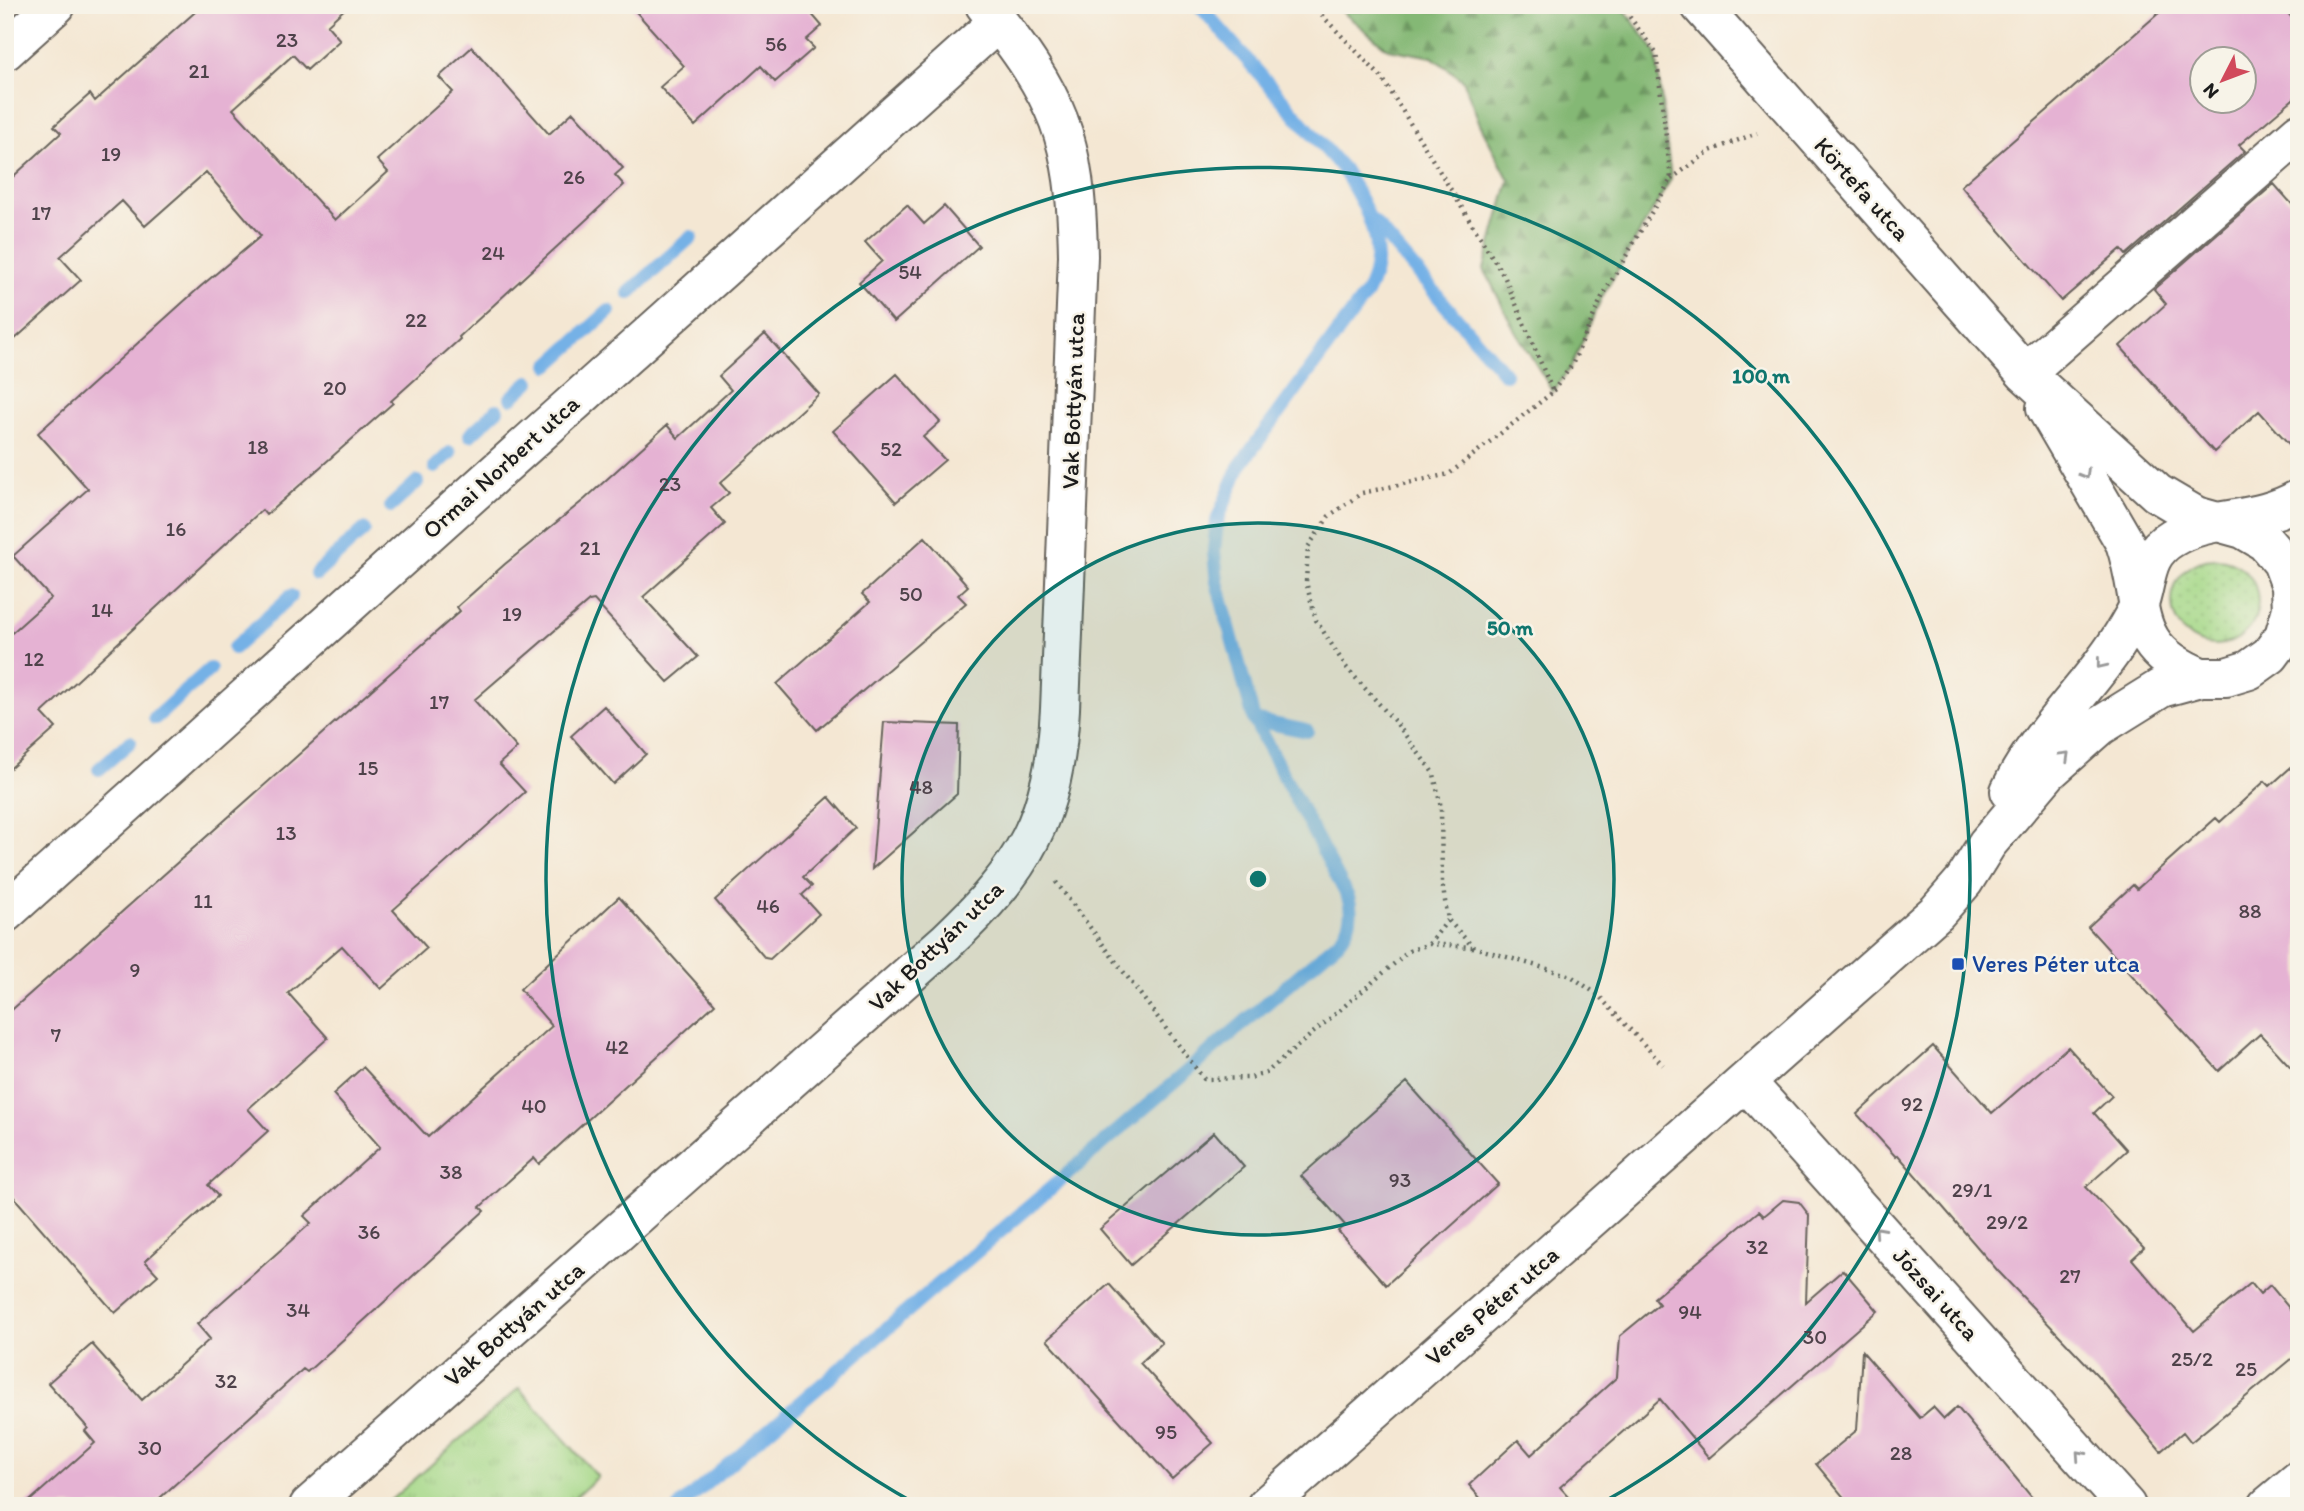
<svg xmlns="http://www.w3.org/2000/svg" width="2304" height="1511" font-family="Itim,sans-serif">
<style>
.grass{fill:url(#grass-dots);stroke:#607a52;stroke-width:2}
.forest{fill:url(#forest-firs);stroke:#506a48;stroke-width:2}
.park{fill:url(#park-tufts);stroke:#607a52;stroke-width:2}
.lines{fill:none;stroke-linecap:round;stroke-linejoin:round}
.stream{stroke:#75b1e6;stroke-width:14}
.building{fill:#e5b2d3;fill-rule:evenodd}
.minor-casing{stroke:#68635c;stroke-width:42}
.path{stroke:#68635c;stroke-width:4.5;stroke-dasharray:2 5;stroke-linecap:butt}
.minor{stroke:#fff;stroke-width:38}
.oneway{stroke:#999}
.ring{fill:none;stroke:#0f766e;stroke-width:3.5}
.transit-dot{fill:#1a4fb4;stroke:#f7f3e8;stroke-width:2.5}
.labels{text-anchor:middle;stroke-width:5;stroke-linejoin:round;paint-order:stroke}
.number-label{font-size:21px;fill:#4e424a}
.street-label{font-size:24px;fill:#1c1c1c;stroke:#f7f3e8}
.transit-label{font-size:24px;fill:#164399;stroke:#f7f3e8;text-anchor:start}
.centre{fill:#0f766e;stroke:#f7f3e8;stroke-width:3.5}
.ring-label{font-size:21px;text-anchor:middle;font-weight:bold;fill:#0f766e;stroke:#f7f3e8;stroke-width:5;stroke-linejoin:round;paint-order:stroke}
</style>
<defs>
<pattern id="grass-dots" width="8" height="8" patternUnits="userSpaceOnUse" patternTransform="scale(1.75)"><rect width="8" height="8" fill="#a5d888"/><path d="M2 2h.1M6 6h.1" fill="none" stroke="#8db975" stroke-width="1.8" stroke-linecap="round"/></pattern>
<pattern id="forest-firs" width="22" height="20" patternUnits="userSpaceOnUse" patternTransform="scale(1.75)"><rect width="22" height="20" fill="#84b874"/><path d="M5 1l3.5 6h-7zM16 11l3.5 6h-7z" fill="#6b955e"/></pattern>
<pattern id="park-tufts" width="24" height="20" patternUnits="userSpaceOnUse" patternTransform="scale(1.75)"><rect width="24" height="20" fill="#a5d888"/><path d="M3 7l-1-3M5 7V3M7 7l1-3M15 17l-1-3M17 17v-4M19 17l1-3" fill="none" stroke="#8db975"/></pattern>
</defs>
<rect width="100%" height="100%" fill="#f7f3e8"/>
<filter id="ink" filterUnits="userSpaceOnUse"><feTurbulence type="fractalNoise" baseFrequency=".0143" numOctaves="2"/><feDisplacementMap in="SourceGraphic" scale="14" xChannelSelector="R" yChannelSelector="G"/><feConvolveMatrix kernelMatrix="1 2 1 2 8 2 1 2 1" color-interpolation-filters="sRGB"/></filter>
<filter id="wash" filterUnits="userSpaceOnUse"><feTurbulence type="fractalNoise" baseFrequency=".00686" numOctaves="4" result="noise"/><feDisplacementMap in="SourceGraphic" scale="28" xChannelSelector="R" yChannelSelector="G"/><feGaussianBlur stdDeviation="1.57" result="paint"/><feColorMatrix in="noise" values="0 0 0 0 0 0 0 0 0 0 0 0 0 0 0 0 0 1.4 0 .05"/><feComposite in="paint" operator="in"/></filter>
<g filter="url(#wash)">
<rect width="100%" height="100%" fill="#f4e7d3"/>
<path class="grass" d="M2172 602a43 43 0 1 1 86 0a43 43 0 1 1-86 0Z"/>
<path class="forest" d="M1334,5H1621L1656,53L1671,179L1602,297L1572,365L1553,392L1513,327L1484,269L1509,180L1480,124L1463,80L1432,57L1388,49Z"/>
<path class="park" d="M519,1388L598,1477L565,1506H384Z"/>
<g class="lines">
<path class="stream" d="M1373,221L1505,374
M629,293L691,237
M549,365L609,311
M511,398L529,382
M470,435L497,410
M435,467L450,453
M391,506L417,482
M316,574L364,530
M234,648L291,596
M155,718L210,669
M1254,720L1307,731
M99,769L130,742
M680,1506L1338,942C1350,928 1354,914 1348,897L1254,720L1217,582L1214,551L1217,521L1239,467L1366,294C1391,249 1367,209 1343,169L1199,5"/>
</g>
<g id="blocks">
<path class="building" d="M203,5H349L327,25L340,40L307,70L293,55L233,109L335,220L388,172L377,160L453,92L439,77L472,47L549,134L573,112L623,168L615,175L624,185L459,337L460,339L391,401L393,403L266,515L262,510L42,713L56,728L5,773V639L51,598L13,556L88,489L38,433L200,287L261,236L206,172L145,226L122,201L60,257L81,280L5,348V184L61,133L54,126L90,94L95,101Z
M630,5H804L822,26L806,40L814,48L775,82L761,66L695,126L660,87L684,66Z
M2168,5H2281L2299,26V94L2239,145L2245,151L2126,255L2121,249L2061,301L1961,186ZM2202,60H2244V102H2202Z
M2274,184L2299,212V455L2259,411L2214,452L2120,346L2166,304L2154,289Z
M907,205L924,224L944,206L979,246L894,322L859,282L882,261L865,242Z
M765,334L819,394L720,483L729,493L711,508L725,524L643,597L698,657L668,682L594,600L589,601L474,700L517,748L499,764L525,792L393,910L427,948L381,989L342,946L288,993L328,1038L248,1109L268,1131L208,1185L218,1196L145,1261L158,1275L115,1313L5,1187V1016L460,611L457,607L505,564L585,499L667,425L678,438L731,390L719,376Z
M897,374L940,422L923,437L945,460L896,502L833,431Z
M925,537L968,586L958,595L966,603L817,730L777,684L870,602L862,594Z
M604,706L646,754L613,784L571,736Z
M884,722L959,725L957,794L872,869Z
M2299,760V1076L2260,1034L2219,1071L2088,927L2133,885L2137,889L2216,818L2220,822L2265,781L2270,786Z
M829,797L856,828L803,877L812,886L802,895L819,914L770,959L765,958L715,900Z
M619,897L715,1004L539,1164L534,1158L480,1207L484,1211L335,1347L307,1372L303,1369L151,1506H24L95,1443L85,1431L88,1428L48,1383L92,1344L142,1400L210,1339L197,1324L311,1223L304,1216L380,1147L333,1094L363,1067L428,1137L552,1026L520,989Z
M1933,1046L1992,1113L2068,1047L2112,1096L2094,1113L2127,1150L2086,1187L2144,1248L2132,1259L2194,1331L2251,1283L2260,1294L2270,1285L2299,1320V1353L2191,1442L2183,1432L2161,1451L2097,1375L1998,1271L1898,1155L1896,1157L1857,1114Z
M1407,1082L1498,1184L1386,1285L1338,1231L1345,1225L1301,1176Z
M1214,1132L1244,1167L1131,1265L1100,1229Z
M1783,1200L1799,1202L1809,1215L1806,1302L1843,1270L1878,1311L1709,1458L1660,1399L1560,1487L1577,1506H1487L1469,1485L1518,1440L1531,1455L1617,1377L1620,1336L1659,1304L1654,1298L1759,1211L1764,1216Z
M1109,1284L1162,1343L1140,1363L1213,1443L1172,1479L1047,1340Z
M1862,1351L1920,1418L1933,1407L1944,1419L1957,1407L2039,1506H1851L1816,1464L1857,1430Z"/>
</g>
</g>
<g filter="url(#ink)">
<use href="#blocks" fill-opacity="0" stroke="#68635c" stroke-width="2"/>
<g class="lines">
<g class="minor-casing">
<path id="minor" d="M1700,5L2025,373L2157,493L2196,516L2243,529L2265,542L2282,562L2291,586L2292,612
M5,51L56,5
M2025,373L2299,133
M2046,408L2125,543C2147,607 2125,646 2201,677
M2010,791C2040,729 2094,685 2128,626C2131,620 2136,613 2138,607C2148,581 2143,555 2172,538C2209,515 2256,524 2299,499
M5,913L998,22
M1746,1082L2126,1506
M309,1506L946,942C1025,868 1054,818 1060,709L1078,256C1076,136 1059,98 985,5
M1266,1506L1937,912L1964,881L1987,844L2048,772L2100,726L2161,688L2201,677H2226L2249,670L2270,655L2284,636L2299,585
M2268,1506L2299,1480"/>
</g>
<path class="path" d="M1312,5L1383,79L1505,278L1553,392L1449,474L1362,493L1329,516L1308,547L1306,582L1316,620L1346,667L1397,724L1434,774L1441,808L1442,882L1448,920L1473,947L1571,976L1598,995L1663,1065
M1671,179L1710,151L1757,133
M1553,391L1572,365L1602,297L1671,179L1656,53L1621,5
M1056,882L1204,1079L1250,1078L1266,1073L1409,951L1429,944L1472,947
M1429,944L1448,920"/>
<use href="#minor" class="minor"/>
</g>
<defs><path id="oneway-chevron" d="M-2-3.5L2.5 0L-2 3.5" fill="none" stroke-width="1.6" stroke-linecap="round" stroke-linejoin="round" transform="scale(1.75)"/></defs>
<g class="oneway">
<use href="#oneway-chevron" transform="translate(2085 474) rotate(59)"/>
<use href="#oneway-chevron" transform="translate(2101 664) rotate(129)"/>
<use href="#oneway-chevron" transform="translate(2065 756) rotate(-44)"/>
<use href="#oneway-chevron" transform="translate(1879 1231) rotate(-132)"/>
<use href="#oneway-chevron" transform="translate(2080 1455) rotate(-132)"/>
</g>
</g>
<circle cx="1258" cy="879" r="356" fill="#0f766e" fill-opacity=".12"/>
<g class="ring">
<circle cx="1258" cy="879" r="356"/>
<path d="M918 1505A712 712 0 1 1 1598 1505"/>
</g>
<rect class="transit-dot" x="1951" y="957" width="14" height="14" rx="3.5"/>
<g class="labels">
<g class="number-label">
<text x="287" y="47">23</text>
<text x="776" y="51">56</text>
<text x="199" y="78">21</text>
<text x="111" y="161">19</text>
<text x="574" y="184">26</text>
<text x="41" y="220">17</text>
<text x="493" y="260">24</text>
<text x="910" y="279">54</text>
<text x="416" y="327">22</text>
<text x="335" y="395">20</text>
<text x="258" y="454">18</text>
<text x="891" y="456">52</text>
<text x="670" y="491">23</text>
<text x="176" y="536">16</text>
<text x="590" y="555">21</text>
<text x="911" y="601">50</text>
<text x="102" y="617">14</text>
<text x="512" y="621">19</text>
<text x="34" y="666">12</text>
<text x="439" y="709">17</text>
<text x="368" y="775">15</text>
<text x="921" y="794">48</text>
<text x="286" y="840">13</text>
<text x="203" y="908">11</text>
<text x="768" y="913">46</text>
<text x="2250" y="918">88</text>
<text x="135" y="977">9</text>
<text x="56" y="1042">7</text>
<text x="617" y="1054">42</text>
<text x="1912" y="1111">92</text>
<text x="534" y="1113">40</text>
<text x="451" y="1179">38</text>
<text x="1400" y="1187">93</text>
<text x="1972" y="1197">29/1</text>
<text x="2007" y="1229">29/2</text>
<text x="369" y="1239">36</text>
<text x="1757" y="1254">32</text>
<text x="2070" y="1283">27</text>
<text x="298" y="1317">34</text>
<text x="1690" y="1319">94</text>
<text x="1815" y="1344">30</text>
<text x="2192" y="1366">25/2</text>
<text x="2246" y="1376">25</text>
<text x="226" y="1388">32</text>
<text x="1166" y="1439">95</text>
<text x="150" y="1455">30</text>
<text x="1901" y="1460">28</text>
</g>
<g class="street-label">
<text transform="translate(1862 189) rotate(48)" y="8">Körtefa utca</text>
<text transform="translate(1073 401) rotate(-88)" y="8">Vak Bottyán utca</text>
<text transform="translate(501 467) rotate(-42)" y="8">Ormai Norbert utca</text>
<text transform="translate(936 946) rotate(-44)" y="8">Vak Bottyán utca</text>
<text transform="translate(1936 1294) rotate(48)" y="8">Józsai utca</text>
<text transform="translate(1492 1306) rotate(-41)" y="8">Veres Péter utca</text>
<text transform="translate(514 1324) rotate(-41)" y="8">Vak Bottyán utca</text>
</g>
<g class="transit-label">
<text x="1972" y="972">Veres Péter utca</text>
</g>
</g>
<circle cx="1258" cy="879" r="10" class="centre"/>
<g class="ring-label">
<text x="1761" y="383">100 m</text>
<text x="1510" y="635">50 m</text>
</g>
<rect width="2304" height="1511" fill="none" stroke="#f7f3e8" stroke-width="28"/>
<g transform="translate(2223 80) rotate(228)"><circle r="33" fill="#f7f3e8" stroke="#9f9d96" stroke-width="2"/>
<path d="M0-5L12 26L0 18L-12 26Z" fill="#d1495b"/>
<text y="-10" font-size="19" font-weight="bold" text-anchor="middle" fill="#1c1c1c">N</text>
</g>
</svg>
